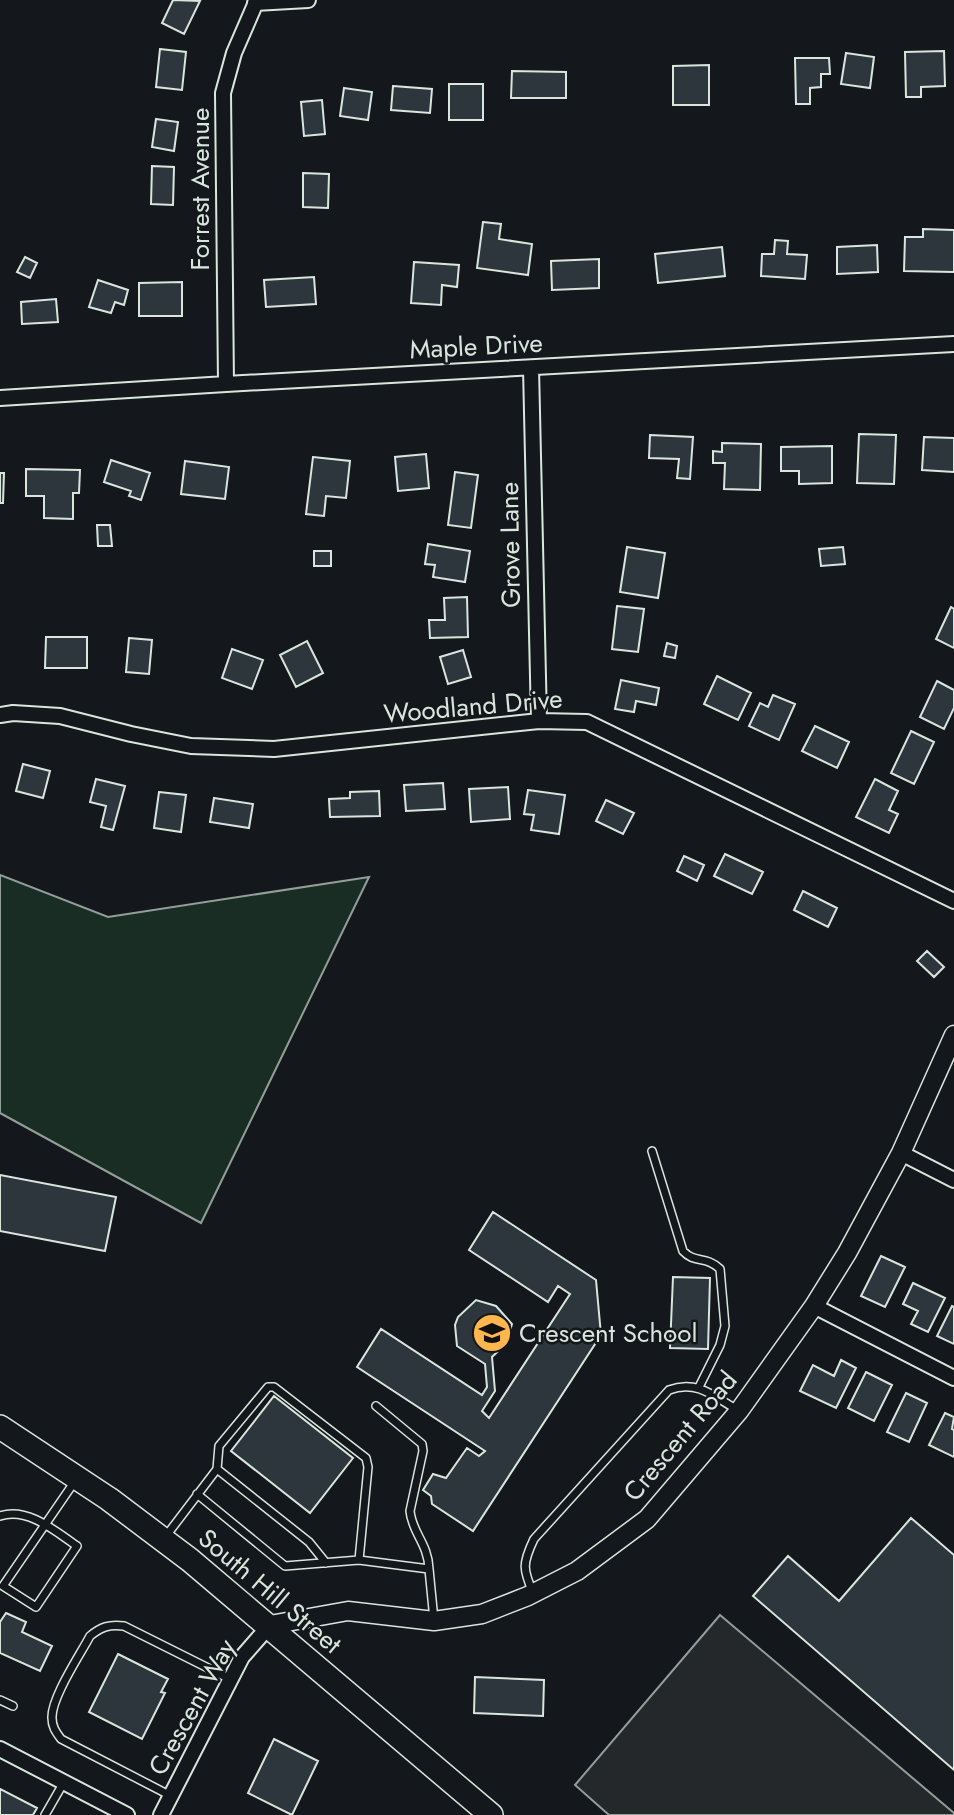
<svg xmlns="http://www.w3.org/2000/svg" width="954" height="1815" font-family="Jost,sans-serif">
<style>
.green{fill:#1a2d24;stroke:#939e99;stroke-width:2}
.parking{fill:#24282b;stroke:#939e99;stroke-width:2}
.building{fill:#2c363c;stroke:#d8e6dc;stroke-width:2}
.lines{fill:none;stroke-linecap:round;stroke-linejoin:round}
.service-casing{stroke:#d8e6dc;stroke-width:10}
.minor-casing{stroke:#d8e6dc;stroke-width:18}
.tertiary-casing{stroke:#d8e6dc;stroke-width:21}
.primary-casing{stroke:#d8e6dc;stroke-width:26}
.service{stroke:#14181c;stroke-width:7}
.minor{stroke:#14181c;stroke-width:14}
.tertiary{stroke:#14181c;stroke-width:18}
.primary{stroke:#14181c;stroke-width:23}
.labels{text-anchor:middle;stroke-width:5;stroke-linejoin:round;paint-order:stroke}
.street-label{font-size:26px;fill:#d8e6dc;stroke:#14181c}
.poi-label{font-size:26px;fill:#d8e6dc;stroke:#14181c;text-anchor:start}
</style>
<rect width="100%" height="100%" fill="#14181c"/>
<path class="green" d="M0,875L108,917L369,877L201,1223L0,1113Z"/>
<path class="parking" d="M720,1615L954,1813V1815H609L575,1785Z"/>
<path class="building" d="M173,0L200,1L184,34L162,23Z
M160,49L186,52L182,90L156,87Z
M944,51L945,86L921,87V97H906L905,52Z
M846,53L874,57L870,88L841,84Z
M795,58H829L830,74H821V87L810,88V104H796Z
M709,65V105H673V66Z
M512,71L566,72V98H511Z
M449,84H483V120H449Z
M393,86L432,89L430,113L391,110Z
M344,88L372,92L368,120L340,116Z
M322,100L325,134L304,136L301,102Z
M156,119L178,122L174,151L152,147Z
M152,166L174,167L173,205L151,204Z
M303,173L329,174L328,208L303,207Z
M483,222L501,224L499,239L532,244L528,275L477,268Z
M923,229L954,230V272L904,271L905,237H923Z
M775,240L788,241L787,254L807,255L805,279L761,276L762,254H774Z
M877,245L878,272L837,274V247Z
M722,247L725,276L658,283L655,254Z
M25,257L37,263L30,278L17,272Z
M599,259V288L552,290L551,261Z
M414,262L459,265L457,287L442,285L441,305L411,303Z
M314,277L316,304L266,307L264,280Z
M98,280L128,290L124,305L115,302L111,313L89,307Z
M182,282V316H139V283Z
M56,299L58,322L22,324L21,302Z
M859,434L896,435L894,484L857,483Z
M650,435L693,437L690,479L677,478L679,459L649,458Z
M924,437L954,438V472L922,470Z
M722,443L761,444L760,490L724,489L725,463H713V451L722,452Z
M832,446V483L799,484V471H781V447Z
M426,454L429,488L398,491L395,457Z
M313,457L350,461L346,498L326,496L324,516L306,514Z
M111,460L150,473L141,500L129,496L131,491L104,482Z
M185,461L229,467L225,499L181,494Z
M26,469L80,470L79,493H73V519L44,518V496H26Z
M455,472L478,475L471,528L448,525Z
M0,473H4L3,503H0Z
M97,525H110L112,546H98Z
M428,544L470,551L465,582L433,577L435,565L425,564Z
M627,547L665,553L658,598L620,592Z
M843,547L845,564L821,566L819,549Z
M314,551H331V566H314Z
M467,597L468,637L430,638L429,620H445L444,598Z
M617,606L644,609L638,652L612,649Z
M951,607L954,609V648L936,639Z
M46,637H87V668H45Z
M129,638L152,640L149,674L126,672Z
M307,641L323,673L296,687L280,655Z
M667,643L677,646L675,658L664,656Z
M232,649L263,660L252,689L222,678Z
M463,650L471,677L448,684L440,657Z
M717,676L751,693L738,720L704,704Z
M621,680L659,688L656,705L636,701L634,712L615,709Z
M937,681L954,690V708L944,729L920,717Z
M773,695L795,704L779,740L749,726L760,703L768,707Z
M815,726L849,742L837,768L802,751Z
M911,731L934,742L914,784L891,773Z
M23,764L50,771L43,798L16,791Z
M96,779L125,786L113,830L101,827L106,806L90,802Z
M875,779L898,791L889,810L898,814L889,833L856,817Z
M443,783L445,809L406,811L404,785Z
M508,787L510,819L471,822L469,789Z
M528,790L565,795L559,834L531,830L534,815L524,814Z
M379,791L380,816L330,817L329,799L350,798V792Z
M159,792L186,795L181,832L154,828Z
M214,798L253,804L249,828L210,822Z
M606,800L634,813L623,834L596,821Z
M725,854L763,872L752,894L714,876Z
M684,856L704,865L697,881L677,871Z
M803,891L837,908L828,927L794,910Z
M927,951L944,967L934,977L917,961Z
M0,1175L116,1197L105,1251L0,1231Z
M493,1212L596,1280L601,1335L473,1531L432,1504L431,1496L423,1490L433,1474L446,1478L467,1448L479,1456L485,1451L357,1367L381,1329L482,1395L487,1387L485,1364L457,1346L455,1325L458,1317L476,1300L496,1306L512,1324L506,1344L492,1357L495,1391L482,1411L489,1418L570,1294L558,1286L548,1302L469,1250Z
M881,1256L905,1267L885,1307L861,1296Z
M673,1277L710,1278L708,1349L670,1348Z
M913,1283L945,1298L928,1332L911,1324L918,1311L903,1304Z
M952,1306L954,1307V1344L937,1336Z
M841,1360L856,1368L836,1408L800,1391L813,1365L834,1376Z
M866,1372L892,1385L874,1421L848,1408Z
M906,1393L927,1403L909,1442L887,1432Z
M274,1396L353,1458L310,1513L231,1451Z
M945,1413L954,1417L952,1429L954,1430V1457L929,1445Z
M911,1518L954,1555V1770L753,1596L788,1556L839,1601Z
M6,1613L26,1622L22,1632L52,1646L40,1671L0,1653V1622Z
M118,1654L168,1679L161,1692L165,1693L142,1739L89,1712Z
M475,1677L544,1680L543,1716L474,1713Z
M274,1739L318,1761L292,1815L248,1793Z
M0,1789L37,1808L33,1815H0Z"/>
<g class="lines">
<g class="service-casing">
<path id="service" d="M652,1151L683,1251C695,1264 705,1255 720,1269L725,1326L720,1345L699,1387
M376,1406L422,1444L423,1451L410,1511C412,1533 428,1543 429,1569
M217,1469L309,1542L326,1563
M0,1516C28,1507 55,1531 77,1546L36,1607L3,1586L75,1481
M166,1536L217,1469L219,1446L268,1387H274L366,1458L368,1467L359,1560L285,1566L197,1494
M359,1560L429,1569L434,1620
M533,1593C523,1569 522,1564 534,1539L669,1390C697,1379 715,1397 739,1411
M0,1700L13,1706
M171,1796L61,1739C56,1732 52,1727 52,1718C51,1698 80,1655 90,1636C101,1627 109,1624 124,1626L230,1679
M45,1815L64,1782"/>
</g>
<g class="minor-casing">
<path id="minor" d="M255,3L308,0
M531,368L539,721
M226,384L223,93L234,53L257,0
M0,398L226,384L954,344
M0,715L13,713L60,716L131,734L191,746L274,749L539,721L587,722L954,901
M901,1153L954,1180
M814,1306L954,1378
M0,1749L127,1815
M161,1815L242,1657L270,1625"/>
</g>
<g class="tertiary-casing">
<path id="tertiary" d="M270,1625L348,1611L434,1621L482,1614L528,1596L577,1571L647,1519L739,1411L814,1306L847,1253L901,1153L954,1035"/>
</g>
<g class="primary-casing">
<path id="primary" d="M0,1427L109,1499L190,1560L491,1815"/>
</g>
<use href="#service" class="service"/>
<use href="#minor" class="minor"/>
<use href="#tertiary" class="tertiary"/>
<use href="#primary" class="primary"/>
</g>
<defs>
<g id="school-disc" transform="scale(2.0125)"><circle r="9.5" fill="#ffb74d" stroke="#14181c"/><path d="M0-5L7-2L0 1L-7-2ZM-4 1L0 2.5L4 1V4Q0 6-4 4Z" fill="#111"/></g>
</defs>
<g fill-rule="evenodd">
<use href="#school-disc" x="492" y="1333"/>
</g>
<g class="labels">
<g class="street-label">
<text transform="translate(200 189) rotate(-90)" y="9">Forrest Avenue</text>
<text transform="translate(476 346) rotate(-3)" y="9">Maple Drive</text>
<text transform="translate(510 545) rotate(-91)" y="9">Grove Lane</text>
<text transform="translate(473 706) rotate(-5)" y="9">Woodland Drive</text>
<text transform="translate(680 1436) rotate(-50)" y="9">Crescent Road</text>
<text transform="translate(270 1591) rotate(40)" y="9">South Hill Street</text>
<text transform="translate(192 1707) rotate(-61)" y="9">Crescent Way</text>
</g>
<g class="poi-label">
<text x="519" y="1342">Crescent School</text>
</g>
</g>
</svg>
